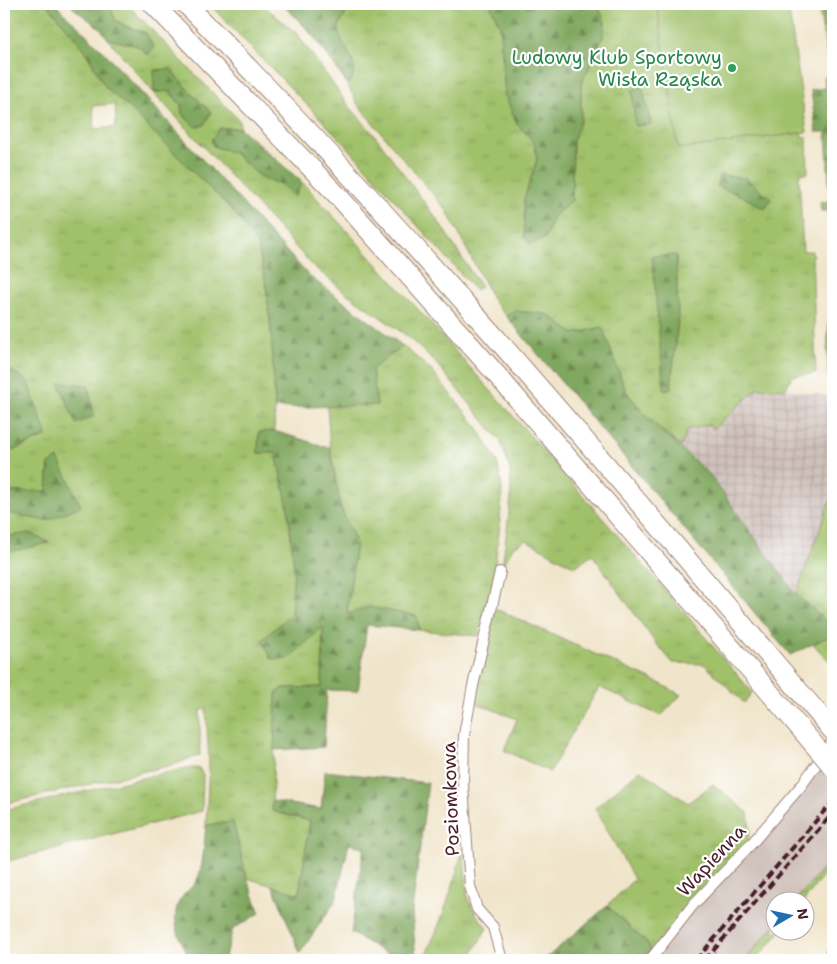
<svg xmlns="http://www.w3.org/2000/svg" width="837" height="964" font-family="'Shantell Sans',sans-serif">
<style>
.industrial{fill:url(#industrial-grid)}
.railway{fill:#cfc1ba}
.grass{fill:url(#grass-tufts);stroke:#75704a;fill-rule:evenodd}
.forest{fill:url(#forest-firs);stroke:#656344}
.pitch{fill:#a0c16a;stroke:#75704a}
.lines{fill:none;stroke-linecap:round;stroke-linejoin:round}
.minor-casing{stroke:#9d827a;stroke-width:12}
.motorway-casing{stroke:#9d827a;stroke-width:21}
.minor{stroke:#fff;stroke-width:10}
.motorway{stroke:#fff;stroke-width:19}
.rail{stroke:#4a1f2b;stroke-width:4;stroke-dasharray:8 4;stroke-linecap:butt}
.motorway-bridge-casing{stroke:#9d827a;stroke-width:21;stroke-linecap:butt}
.motorway-bridge{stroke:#fff;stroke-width:19}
.leisure-dot{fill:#2e9e5b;stroke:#fff;stroke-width:2}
.labels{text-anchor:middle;stroke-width:4.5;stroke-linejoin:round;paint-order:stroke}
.leisure-label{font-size:19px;fill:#27864d;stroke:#fff;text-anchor:end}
.street-label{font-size:19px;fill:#4a1f2b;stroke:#fff}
</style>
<defs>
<pattern id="industrial-grid" width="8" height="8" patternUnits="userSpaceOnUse" patternTransform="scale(1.25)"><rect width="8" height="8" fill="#cfc1ba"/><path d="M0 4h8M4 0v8" fill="none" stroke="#b3a5a0"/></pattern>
<pattern id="grass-tufts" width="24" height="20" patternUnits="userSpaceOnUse" patternTransform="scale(1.25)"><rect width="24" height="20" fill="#a0c16a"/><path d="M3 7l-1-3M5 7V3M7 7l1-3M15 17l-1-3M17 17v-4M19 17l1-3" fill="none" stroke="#8ba55c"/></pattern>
<pattern id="forest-firs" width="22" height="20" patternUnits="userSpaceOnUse" patternTransform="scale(1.25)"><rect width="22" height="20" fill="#80a75e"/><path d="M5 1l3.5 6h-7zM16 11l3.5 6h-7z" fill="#6b874e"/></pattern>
</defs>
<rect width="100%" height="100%" fill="#fff"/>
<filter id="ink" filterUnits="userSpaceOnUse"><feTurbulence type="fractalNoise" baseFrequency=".02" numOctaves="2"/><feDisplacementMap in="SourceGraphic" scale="10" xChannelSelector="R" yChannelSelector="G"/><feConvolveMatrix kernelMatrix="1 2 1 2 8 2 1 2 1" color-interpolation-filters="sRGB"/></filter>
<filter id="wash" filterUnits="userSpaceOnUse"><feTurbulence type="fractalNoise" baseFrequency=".0096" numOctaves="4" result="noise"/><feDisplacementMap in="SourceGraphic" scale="20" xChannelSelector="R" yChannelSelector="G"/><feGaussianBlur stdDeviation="1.12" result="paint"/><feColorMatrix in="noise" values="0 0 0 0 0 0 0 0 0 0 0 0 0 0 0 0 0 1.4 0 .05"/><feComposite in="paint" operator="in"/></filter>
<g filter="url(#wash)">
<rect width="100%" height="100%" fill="#f0e5ca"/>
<path class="industrial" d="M758,387L786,389L833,397V480L830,501L796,595L710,475L681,447L687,430L709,424L713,429Z"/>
<path class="railway" d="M833,756V862L804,901L774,902V932H780L756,960H655L696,907L763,836L822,766Z"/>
<path class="grass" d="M4,4H47L83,47L106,88L126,105L232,210L258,244L266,284L271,330L275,408L274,431L259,432L258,453H276L288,508L294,569L291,614L323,626L322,687L283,688L276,694L272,811L310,821L299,894L247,878L233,822L206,825L209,763L206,708L200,711V755L176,764L4,804V553L49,542L29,533L4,537V512L45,521L49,464L47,491L4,492V454L47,436L27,380L4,367ZM115,104L116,127L94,129L93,106Z
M109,4H127L239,120L240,128H220L213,145L234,153L263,179L279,183L295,196L302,182C456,349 605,519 752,692L744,703L704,664L673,663L654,641L592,554L575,567L526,540L513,547L502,568L511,498L510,469L500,440L434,361L407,336L346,293L313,266L154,93L108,39L138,46L148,55L146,33L128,27L115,20ZM171,69C182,85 197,98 210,112L204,125L195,127L182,114L181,105L169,91Z
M209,4H262L298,35L348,105L377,138L438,221L481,287L475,290L344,143Z
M344,4H490L500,26L505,95L517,124L534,142L537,159L523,204L545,238L555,215L572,200L573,141L581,119V84L603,37L605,22L597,4H657L678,149L801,133L802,137L807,136L808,173L799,174L803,251H812L816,373L792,376L786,389L758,388L713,429L709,424L687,430L681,447L646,416L626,391L602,327L574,334L547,314L516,311L506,316L494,302L447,211L358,105L347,84L353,79C349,67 338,38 339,28C340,18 346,18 346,6ZM641,86L651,124L635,126ZM742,196L770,199L765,209ZM676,256L678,320L671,388L664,390Z
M818,4H823V28L832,30L831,4H833V74L830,76Z
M403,346L429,368L476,425L497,461L502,487L500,524L493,581L478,636L419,630L416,616L347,614L356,542L341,509L330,448L327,405H377L372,368Z
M827,350L833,351V380L828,377Z
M830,501L833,502V693L830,662L813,644L830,636L796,595Z
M496,609L661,684L681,695L661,716L599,687L550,772L504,750L517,719L473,702Z
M186,768H199L203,775L202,811L4,862V810Z
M640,770L688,803L713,784L748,813L750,830L748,842L651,952L649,945L607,906L634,879L595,808Z
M463,849L468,899L476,914L487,928L469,960H423C441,925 453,887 463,849Z
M833,857V862L804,901H795Z
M774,926V932H780L756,960H745Z"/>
<path class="forest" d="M47,4H55L107,55L309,276L403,346L372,369L377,405L275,408L271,330L266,284L257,244L232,210L126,105L106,88L83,47Z
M72,4H109L115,20L128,27L146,33L154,48L148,55L138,46L108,39L101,29L72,7Z
M281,4H344L346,5C346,8 347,11 346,13C344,20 337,23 339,31C342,49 366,67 347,84C327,55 309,26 281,4Z
M490,4H597L605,22L603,37L581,84V119L573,141L572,201L555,215L545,238L531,244L524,238V199L537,159L534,142L517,124L505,95L500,26Z
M823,4H831L832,30L823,28Z
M171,69C182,85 197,98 211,112L204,125L195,127L182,114L181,105L170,91L154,93V70Z
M833,74V351L827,350L833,249L831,211H821L820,202L830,201L826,132H816L811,90L825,88L824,77Z
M642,86L651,124L635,126L632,90Z
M220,128H240L302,182L295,197L279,183L263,179L234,153L213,146L211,140Z
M719,175L746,178L771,199L765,209L742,196L717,186Z
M676,255L678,320L671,388L664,390L652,256Z
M516,311L547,314L574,334L602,327L626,391L646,416L710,475L796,595L827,621L830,636L790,655L506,316Z
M4,367L27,380L47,436L4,454Z
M59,383L88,385L94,416L76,424Z
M274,431L330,448L341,509L356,542L347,614L370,607L417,616L419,630L367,625L358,691L327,690L324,747L274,750L276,694L283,688L322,687L323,627L288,659H272L262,640L291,614L294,569L288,508L276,453H258L259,432Z
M58,458L81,506L45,521L4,512V492L47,491L49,464Z
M29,533L49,543L4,553V537Z
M325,771L428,783L412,911L416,960H398L351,933L364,847L349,844L336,900L300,953L273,886L299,894L310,821L272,811V801L321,809Z
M233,822L247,878L260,913L233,929L224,960H191C180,941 167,915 183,896C186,891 193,887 196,882C204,869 204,840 206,825Z
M607,906L649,945L651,952L642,960H544Z"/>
<path class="pitch" d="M657,4H788L807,132L678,149Z"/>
</g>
<g filter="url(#ink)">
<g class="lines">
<g class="minor-casing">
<path id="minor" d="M500,572L473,686L464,735L463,785L470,886L477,909L493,927L502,960
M650,960L693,905L753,842L801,786L833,741
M829,960L833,942"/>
</g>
<g class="motorway-casing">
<path id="motorway" d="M153,4L340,198L496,374L771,694
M186,4C415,235 623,484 833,731"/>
</g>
<use href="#minor" class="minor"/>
<use href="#motorway" class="motorway"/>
<path class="rail" d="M696,960L833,801
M705,960L833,813"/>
<g class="motorway-bridge-casing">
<path id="motorway-bridge" d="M771,694L833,767"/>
</g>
<use href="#motorway-bridge" class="motorway-bridge"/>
</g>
</g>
<circle class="leisure-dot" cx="732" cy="68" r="5"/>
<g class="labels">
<g class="leisure-label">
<text x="722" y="64">Ludowy Klub Sportowy<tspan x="722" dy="22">Wisła Rząska</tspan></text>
</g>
<g class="street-label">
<text transform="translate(450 799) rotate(-92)" y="7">Poziomkowa</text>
<text transform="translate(711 860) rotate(-47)" y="7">Wapienna</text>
</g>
</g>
<rect width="837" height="964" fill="none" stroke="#fff" stroke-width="20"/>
<g transform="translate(790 916) rotate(81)"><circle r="24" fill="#ffffff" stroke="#b7a5aa"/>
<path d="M0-4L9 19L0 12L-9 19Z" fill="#1f6fb2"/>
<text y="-8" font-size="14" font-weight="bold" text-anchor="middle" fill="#4a1f2b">N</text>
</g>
</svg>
